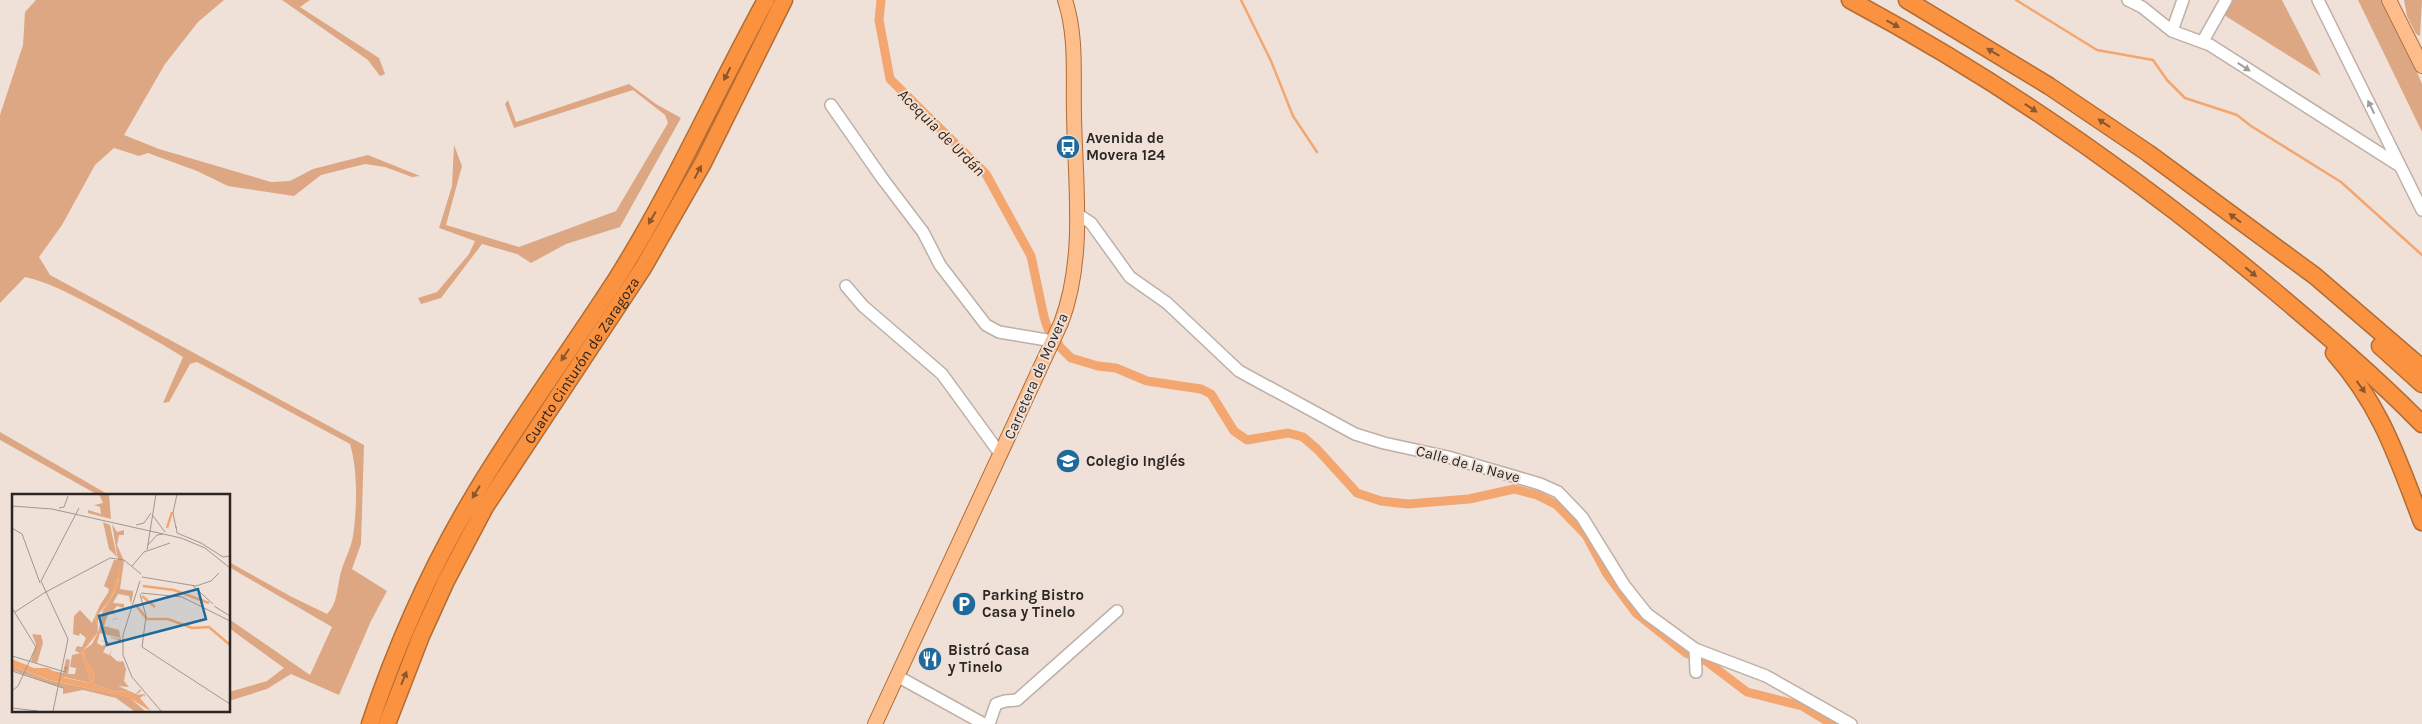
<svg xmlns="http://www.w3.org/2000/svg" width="2422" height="724" font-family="Karla,sans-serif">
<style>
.green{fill:#dda783}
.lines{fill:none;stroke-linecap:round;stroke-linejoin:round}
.stream{stroke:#f3a670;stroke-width:2.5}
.canal{stroke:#f3a670;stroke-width:9}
.minor-casing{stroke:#bdb0a7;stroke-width:14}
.major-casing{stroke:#b26c35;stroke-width:16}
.highway-casing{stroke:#b26c35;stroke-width:19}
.minor{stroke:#fff;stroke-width:11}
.major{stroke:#fdbe8c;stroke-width:14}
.highway{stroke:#fb923f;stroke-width:16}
.oneway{fill:#895730}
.oneway2{fill:#a09d9c}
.labels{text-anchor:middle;stroke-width:4;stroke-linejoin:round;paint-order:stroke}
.poi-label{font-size:15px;font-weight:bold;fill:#2b2623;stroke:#efe1d8;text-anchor:start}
.street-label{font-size:15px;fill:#2b2623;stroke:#efe1d8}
.water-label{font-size:16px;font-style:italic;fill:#42230c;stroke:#efe1d8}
.inset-river{fill:none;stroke:#f3a670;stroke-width:2.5}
.inset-road{fill:none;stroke:#a19690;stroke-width:1}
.view{fill:#1f6a9d;fill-opacity:0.15;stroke:#1f6a9d;stroke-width:2.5}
.inset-edge{fill:none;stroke:#2b2623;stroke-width:2.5}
</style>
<rect width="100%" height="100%" fill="#efe1d8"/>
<path class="green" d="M36,0H224L198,22L165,64L124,135L159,149L271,182L290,181L313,169L368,155L420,176L412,177L385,167L365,164L321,175L294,196L228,186L197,171L148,153L139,156L114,148L95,165L62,225L39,257L50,275L364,445L361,544L352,569L387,591L371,621L339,695L291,674L267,689L229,701V692L267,681L284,668L229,628V619L310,675L332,627L229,567V562L292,597L327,614C337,605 337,589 340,576C343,562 351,549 353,536C357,508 358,471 350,444L197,362L190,364L169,402L163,403L183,357C156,340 128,325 99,309C76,297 51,283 25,277L0,303V115L23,45L25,12Z
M282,0H310L300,7L379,58L385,74L380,76L368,60Z
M2233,0H2282L2321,76L2224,15Z
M2358,0H2387L2422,84V132Z
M2404,0H2422L2420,36L2416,34L2407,16Z
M629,84L656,104L681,118L620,227L566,244L531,263L517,254L482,244L441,298L421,304L418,298L437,292L469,254L475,241L439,228L452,186L454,145L462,166L446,225L519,247L616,211L668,123L665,115L633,90L514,128L505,104L508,100L516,122Z
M0,432L109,495H98L0,440Z"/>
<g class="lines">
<path class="stream" d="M1241,0L1271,61L1293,116L1317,152
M2016,0L2097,50L2153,60L2167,80L2185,98L2237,115L2251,126L2341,182L2422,255"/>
<path class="canal" d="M881,0L879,20L890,79L986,174L1031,256L1044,317L1048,329L1061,348L1071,358L1098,366L1116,368L1147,381L1201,389L1211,394L1234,431L1247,440L1288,433L1303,437L1317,449L1357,493L1381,501L1408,504L1469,499L1514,489L1537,495L1557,505L1586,535L1607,574L1636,613L1686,653L1706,661L1747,692L1802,706L1832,724"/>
<g class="minor-casing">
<path id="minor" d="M2128,0L2142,7L2172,31L2210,45L2400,166
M2318,0L2422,210
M2172,31L2183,0
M2203,41L2226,0
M831,105L882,178L923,232L940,265L986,325L999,332L1053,341
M1076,213L1091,223L1130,277L1167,303L1239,371L1355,434L1384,443L1448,457L1540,484L1558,492L1582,517L1624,585L1647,614L1695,649L1766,676L1851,724
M846,286L863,306L942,374L1001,455
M1695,649L1696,672
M897,676L984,724
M989,724L996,704L1005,701L1017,700L1117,611"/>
</g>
<g class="major-casing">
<path id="major" d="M2389,0L2422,66
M875,724L1061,323C1086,258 1075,183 1074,114C1073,77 1077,36 1065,0"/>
</g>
<g class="highway-casing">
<g id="highway">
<path d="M1850,0C2002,81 2142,180 2273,290C2324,333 2375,376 2422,424"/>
<path d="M1907,0L2049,86L2148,153L2315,276L2422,368"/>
<path d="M2380,346L2422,384"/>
<path d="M2334,353C2381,406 2397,457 2422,522"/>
<path d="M370,724C396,646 430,569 473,497C518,421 571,350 619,275C674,187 716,91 766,0"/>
<path id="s1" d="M387,724L421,636L446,581L485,507L643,268L703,163L784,0"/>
</g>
</g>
<use href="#minor" class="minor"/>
<use href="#major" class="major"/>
<use href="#highway" class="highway"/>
</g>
<defs><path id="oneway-solid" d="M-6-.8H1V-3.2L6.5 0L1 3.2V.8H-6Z" transform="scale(1.25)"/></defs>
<g class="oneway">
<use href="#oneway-solid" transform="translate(1893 24) rotate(29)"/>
<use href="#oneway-solid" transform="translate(1993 52) rotate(-149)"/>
<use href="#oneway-solid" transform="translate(727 74) rotate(117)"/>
<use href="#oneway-solid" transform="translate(2031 108) rotate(33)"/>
<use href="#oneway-solid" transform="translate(2104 123) rotate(-146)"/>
<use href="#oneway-solid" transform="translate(698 172) rotate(-62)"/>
<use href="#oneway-solid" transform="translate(652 218) rotate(120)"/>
<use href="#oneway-solid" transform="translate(2235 218) rotate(-143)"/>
<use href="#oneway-solid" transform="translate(2251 272) rotate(40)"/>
<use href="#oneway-solid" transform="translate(565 355) rotate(124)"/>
<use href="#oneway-solid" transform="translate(2361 387) rotate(54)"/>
<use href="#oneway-solid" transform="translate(476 492) rotate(122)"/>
<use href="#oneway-solid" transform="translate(404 678) rotate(-68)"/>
</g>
<g class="oneway2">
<use href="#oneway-solid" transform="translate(2244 67) rotate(33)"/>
<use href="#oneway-solid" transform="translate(2371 107) rotate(-116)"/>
</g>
<defs>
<g id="bus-disc" transform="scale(1.25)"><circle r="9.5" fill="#1f6a9d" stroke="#efe1d8"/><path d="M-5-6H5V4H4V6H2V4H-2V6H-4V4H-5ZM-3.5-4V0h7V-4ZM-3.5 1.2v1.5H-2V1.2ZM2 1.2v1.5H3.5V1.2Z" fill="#fff"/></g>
<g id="school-disc" transform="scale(1.25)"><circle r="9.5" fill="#1f6a9d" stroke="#efe1d8"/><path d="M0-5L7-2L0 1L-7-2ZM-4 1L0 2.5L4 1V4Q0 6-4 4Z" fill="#fff"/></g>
<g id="parking-disc" transform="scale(1.25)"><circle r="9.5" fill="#1f6a9d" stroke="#efe1d8"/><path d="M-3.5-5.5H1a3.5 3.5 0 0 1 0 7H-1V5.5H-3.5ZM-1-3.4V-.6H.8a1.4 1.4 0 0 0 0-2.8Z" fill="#fff"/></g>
<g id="restaurant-disc" transform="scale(1.25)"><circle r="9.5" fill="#1f6a9d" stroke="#efe1d8"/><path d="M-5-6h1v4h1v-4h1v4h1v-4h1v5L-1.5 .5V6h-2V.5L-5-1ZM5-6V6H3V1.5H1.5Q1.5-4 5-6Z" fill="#fff"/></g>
</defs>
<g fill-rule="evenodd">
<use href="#bus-disc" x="1068" y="147"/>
<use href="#school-disc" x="1068" y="461"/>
<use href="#parking-disc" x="964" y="604"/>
<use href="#restaurant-disc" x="930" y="659"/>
</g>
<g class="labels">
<g class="poi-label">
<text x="1086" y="143">Avenida de<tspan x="1086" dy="17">Movera 124</tspan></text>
<text x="1086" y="466">Colegio Inglés</text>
<text x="982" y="600">Parking Bistro<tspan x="982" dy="17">Casa y Tinelo</tspan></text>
<text x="948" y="655">Bistró Casa<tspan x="948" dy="17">y Tinelo</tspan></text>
</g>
<g class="street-label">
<text dy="5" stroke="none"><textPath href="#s1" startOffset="414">Cuarto Cinturón de Zaragoza</textPath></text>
<text transform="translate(1036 376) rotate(-66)" y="5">Carretera de Movera</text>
<text transform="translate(1468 464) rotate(15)" y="5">Calle de la Nave</text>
</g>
<g class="water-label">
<text transform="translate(942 132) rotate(45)" y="6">Acequia de Urdán</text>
</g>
</g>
<g transform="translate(12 494)">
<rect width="218" height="218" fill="#efe1d8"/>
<path d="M87,0H97L99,25L76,19V16L89,20L88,13L82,11L91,9ZM91,28L98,31L105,63L97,55ZM100,30L105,38L112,36V41H107L105,51L112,67L108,95L121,97V100L119,110L117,102L106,100L101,109L112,110V114L105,112L100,118L103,120L104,121L97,118L94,126H100L104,124H106L101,126H94L92,132L107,136L109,146L103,150L106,146L99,144L91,158L97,161L100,155L98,161L106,168L107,165V168L111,167L114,175L112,187L117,193L128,194L106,192L124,200L127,196H130L124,201L133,200L132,204V201L128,204L139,217L115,197L103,198L82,190L81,177L73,164L72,156L80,150L86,139L91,116L97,108L102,99L107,85V79L97,107L83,122L86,137L69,158L79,189L47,182L41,177L51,179L54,165L58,166L56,180H63L64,174L58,173L60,161L68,159L63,157L65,152L70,153L74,144L68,139L67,142L61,140L62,122L68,116L80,129L88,111L96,99L97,95L92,92L102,66H106L108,78ZM88,139L108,144L107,145L99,143L97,148L87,146L96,149L90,152L85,149ZM20,140L29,141L31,149L25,169L19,167L24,150ZM0,172L36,186L117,203L133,217H122L104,204L71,196L51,200V194L0,176Z" fill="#dda783" fill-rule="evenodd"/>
<path d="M107,74H108V80L104,94L97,108L86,121V139L72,156L73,164L81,177L82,190L103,198L115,197L128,205L138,217L116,203L37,186L0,172V165L22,174H36L53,184L79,189L69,158L86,137L83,122L97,107Z" fill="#f3a670"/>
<path class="inset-river" d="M155,34L160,18M131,92L162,96L197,109M130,102L143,113M123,110L135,125H156L180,134L197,133L218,151"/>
<path class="inset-road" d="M0,12L40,15L169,44L193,54L218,74M47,14L52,13L56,2M141,22L153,38M124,31L132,29L139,19M164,32L165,39L189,49L211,63L218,62M0,34L10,40L28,89M164,34L161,19L165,0M136,51L145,41L151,40M135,56L144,0M132,58L158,49M120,72L132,58M130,83L184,92L199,87L207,79M128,87L111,141V161L120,183L149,217M180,91L201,110M129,99L170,103L218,127M128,100L134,122L130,153L218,210M202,112L218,122M0,114L24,153L6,192L0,197M3,118L32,99L98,64L112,66L129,80M0,162L53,178L55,173L52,174M0,177L51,194M0,214L26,217M41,217L56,145L29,87L67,14"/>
<path class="view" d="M186,95L194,125L95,151L87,122Z"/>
<rect width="218" height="218" class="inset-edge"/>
</g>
</svg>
